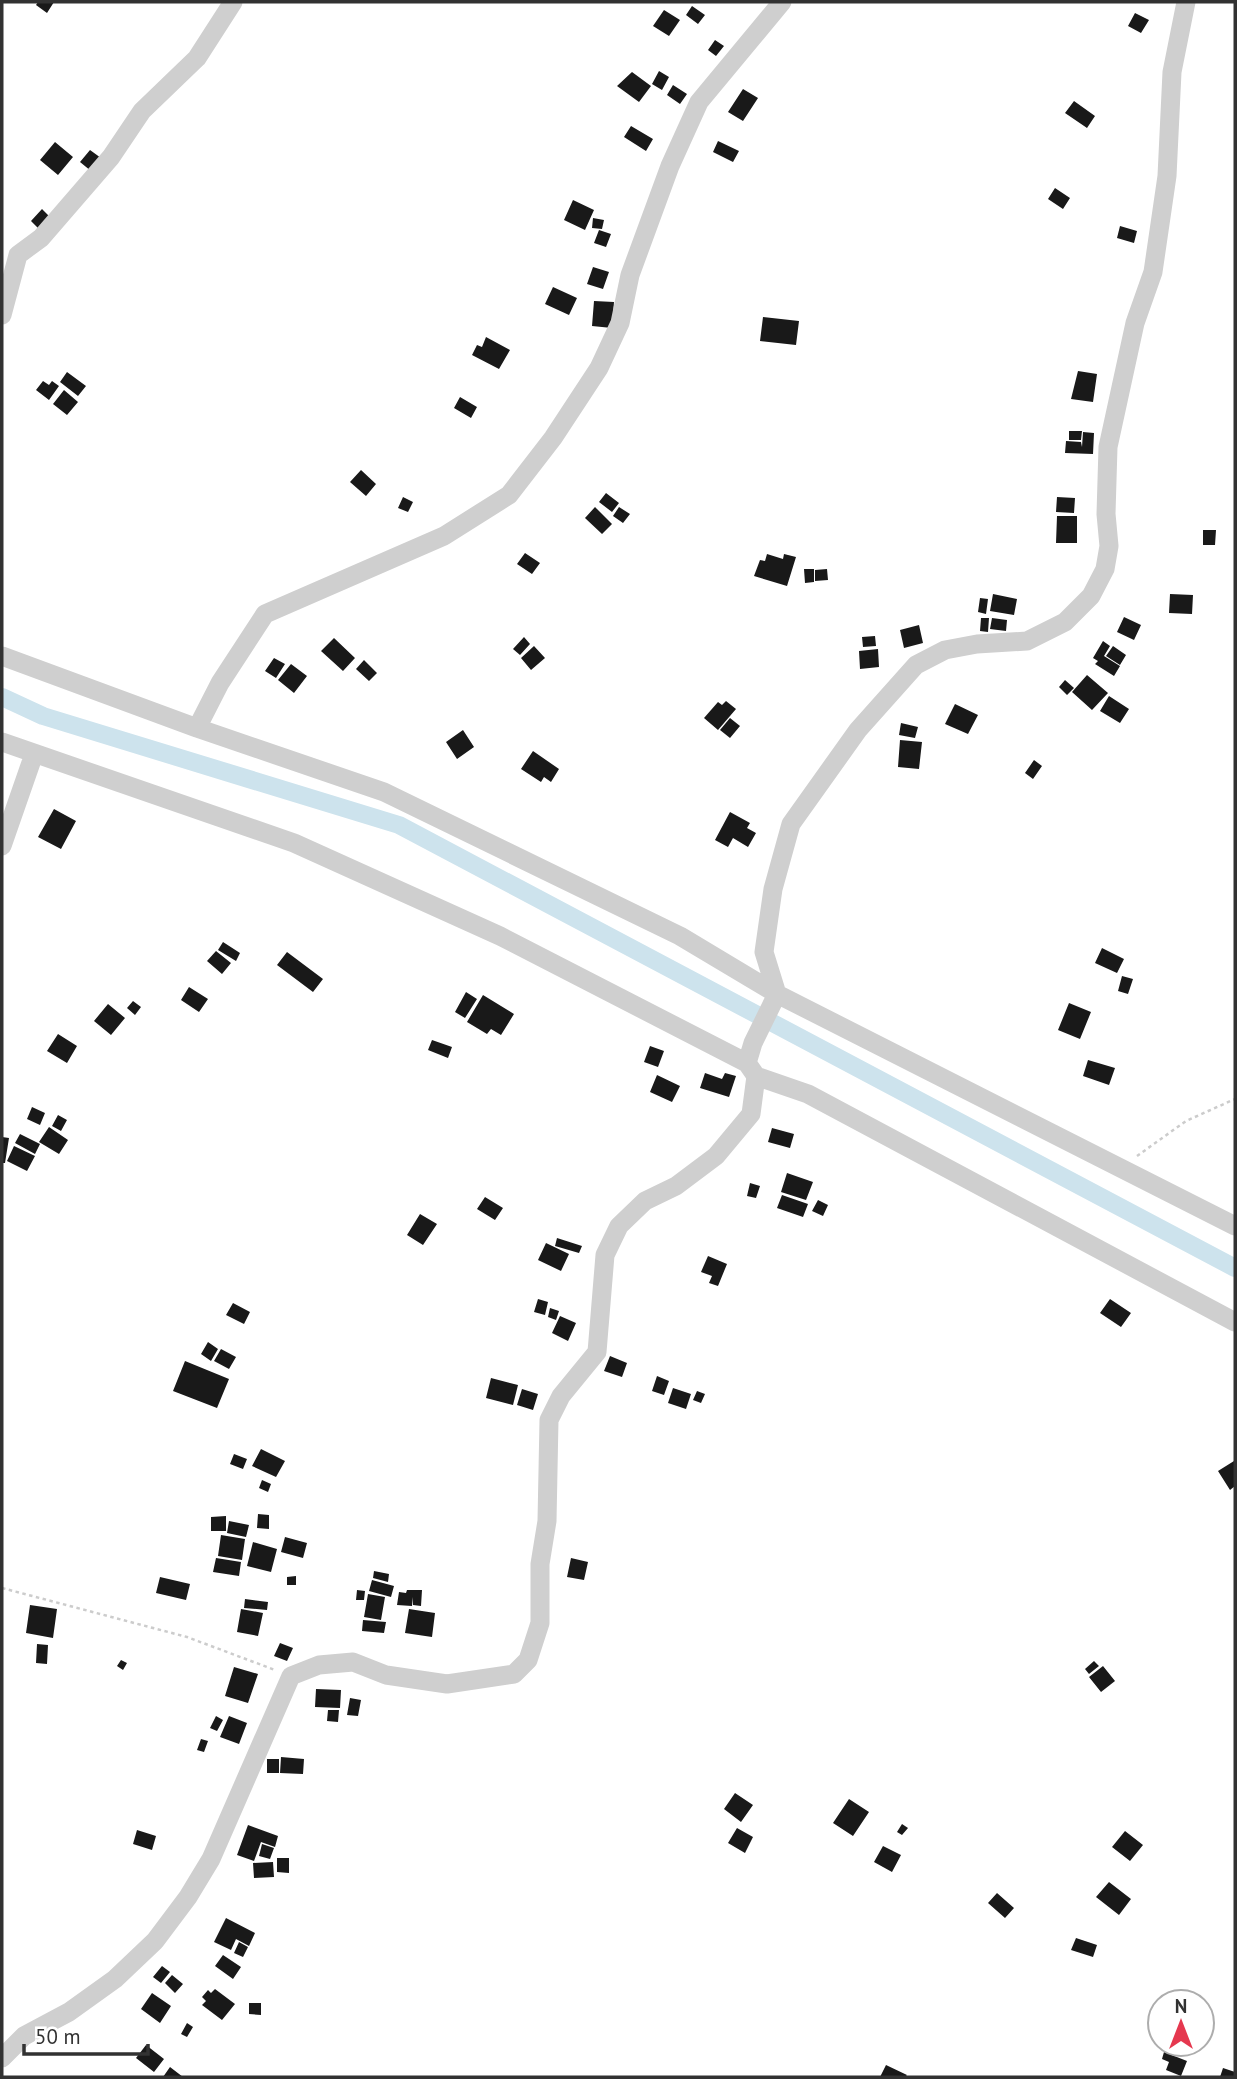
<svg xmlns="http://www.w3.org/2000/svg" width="1237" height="2079" font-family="'PT Sans',sans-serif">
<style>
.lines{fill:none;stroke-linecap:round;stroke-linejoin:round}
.canal{stroke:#cde3ed;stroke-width:18}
.building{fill:#191919}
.path{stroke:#ccc;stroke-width:2.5;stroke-dasharray:3.5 3.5;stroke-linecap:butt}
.street{stroke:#cfcfcf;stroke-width:19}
</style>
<rect width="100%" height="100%" fill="#fff"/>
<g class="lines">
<path class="canal" d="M2,697L43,716L399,825L1235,1268"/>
</g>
<path class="building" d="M38,2H54L47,13L36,5Z
M692,6L705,15L698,24L686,15Z
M664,10L680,20L669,36L653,26Z
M1135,13L1149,20L1141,33L1128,26Z
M715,40L724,46L716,56L708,50Z
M659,71L669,77L662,90L652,84Z
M632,72L651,86L639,102L617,86Z
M673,85L687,94L680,104L667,95Z
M743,89L758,98L743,121L728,112Z
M1074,101L1095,116L1087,128L1065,113Z
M631,126L653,139L646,151L624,137Z
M718,141L739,151L733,162L713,152Z
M55,142L73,157L58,175L40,160Z
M90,150L101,158L91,171L80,162Z
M1055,188L1070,198L1063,209L1048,199Z
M573,200L594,210L585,230L564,220Z
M42,209L52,219L41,231L31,221Z
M593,218L604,220L602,229L592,228Z
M1120,226L1137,231L1134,243L1117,238Z
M599,230L611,234L606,247L594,243Z
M593,267L609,272L603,289L587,284Z
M553,287L577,298L569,315L545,304Z
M594,301L614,302L612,328L592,326Z
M763,317L799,321L796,345L760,341Z
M486,337L510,350L499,369L472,355L477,345L482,347Z
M1078,371L1097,374L1093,402L1071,399Z
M67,372L86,386L78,396L60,382Z
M43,381L49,385L52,381L59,386L49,400L36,390Z
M64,390L78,402L67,415L53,404Z
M460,397L477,407L471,418L454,408Z
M1069,431H1082L1081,440H1069Z
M1083,432L1094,433L1093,454L1065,453L1066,441L1081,442L1082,447Z
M361,470L376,484L366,496L350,482Z
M606,493L619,503L612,512L599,502Z
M403,497L413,502L408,512L398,508Z
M1057,497L1075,498L1074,513L1056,512Z
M595,507L612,524L602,534L585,518Z
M619,507L630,514L623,523L613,516Z
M1057,516H1077V543H1056Z
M1203,530H1216L1215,545H1203Z
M525,553L540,563L532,574L517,564Z
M767,554L783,559L784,554L796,557L787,586L754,576L760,560L765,561Z
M804,569H814V582L805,583Z
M827,569L828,580L815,581V570Z
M993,594L1017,599L1014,615L990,611Z
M1170,594L1193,595L1192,614L1169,613Z
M980,598L988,599L986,614L978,612Z
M1124,617L1141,625L1134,640L1117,632Z
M981,618H989L988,632L980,631Z
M992,618L1007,620L1006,631L990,629Z
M919,625L923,643L904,648L900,630Z
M875,636L876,646L863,647L862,637Z
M524,637L530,644L520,655L513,649Z
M334,638L355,658L343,671L321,651Z
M1103,641L1110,646L1104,656L1120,666L1114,676L1095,664L1098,661L1093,658Z
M534,646L545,658L531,670L521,658Z
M1113,646L1126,655L1120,665L1106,656Z
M878,649L879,667L860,669L859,651Z
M274,658L285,664L276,678L265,671Z
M364,660L377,673L369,681L356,669Z
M291,664L307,676L294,693L278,680Z
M1087,675L1108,693L1092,710L1072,692Z
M1065,680L1074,688L1067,695L1059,687Z
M1109,696L1129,709L1120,723L1100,711Z
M726,701L736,709L718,730L704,718L718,702L722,705Z
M955,704L978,715L968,734L945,724Z
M730,718L740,726L730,738L720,730Z
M901,723L918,727L915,738L899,735Z
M463,730L474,747L457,759L446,742Z
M900,740L922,742L919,769L898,767Z
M533,751L559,769L551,782L544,777L541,782L521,769Z
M1034,760L1042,766L1033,779L1025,773Z
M54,809L76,821L61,849L38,837Z
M730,812L750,823L747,828L756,833L748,847L733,838L728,847L715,840Z
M223,942L240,953L236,961L218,950Z
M1102,948L1124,959L1117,973L1095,963Z
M216,951L231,963L222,974L207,961Z
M287,952L323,979L313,992L277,965Z
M1122,976L1133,979L1128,994L1118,991Z
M189,987L208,999L199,1012L181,1000Z
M466,992L477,999L465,1018L455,1012Z
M483,995L514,1014L501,1035L491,1029L487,1034L467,1022Z
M133,1001L141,1007L135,1015L127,1008Z
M1069,1003L1091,1012L1080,1039L1058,1030Z
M108,1004L125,1018L111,1035L94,1021Z
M58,1034L77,1046L67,1063L47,1051Z
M432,1040L452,1047L448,1058L428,1050Z
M650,1046L664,1051L658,1067L644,1062Z
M1088,1060L1115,1068L1109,1085L1083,1076Z
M705,1073L722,1079L725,1073L736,1076L729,1097L700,1088Z
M657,1075L680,1086L672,1102L650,1092Z
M32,1107L45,1113L40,1125L27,1119Z
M58,1115L67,1120L61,1131L52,1126Z
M49,1127L68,1140L59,1154L39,1142Z
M772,1128L794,1134L790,1148L768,1142Z
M20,1134L40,1144L35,1154L15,1143Z
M2,1137L9,1138L5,1163H2Z
M14,1146L35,1156L27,1171L7,1161Z
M787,1173L813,1182L806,1200L781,1192Z
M750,1183L760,1186L756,1198L747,1196Z
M782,1195L808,1204L803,1217L777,1208Z
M485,1197L503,1208L495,1220L477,1209Z
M818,1200L828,1205L823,1216L812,1211Z
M420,1214L437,1224L423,1245L407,1235Z
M557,1238L582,1246L579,1253L555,1246Z
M546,1243L569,1254L561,1271L538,1260Z
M708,1256L727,1264L718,1286L709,1283L712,1276L701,1272Z
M538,1299L548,1302L545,1315L534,1312Z
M1110,1299L1131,1313L1121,1327L1100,1313Z
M233,1303L250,1312L244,1324L226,1315Z
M550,1308L559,1311L556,1320L548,1317Z
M560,1316L576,1323L568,1341L552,1333Z
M208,1342L218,1349L211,1361L201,1354Z
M221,1349L236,1357L229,1369L214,1361Z
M610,1356L627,1363L622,1377L604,1371Z
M185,1361L229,1379L217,1408L173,1391Z
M657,1376L669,1381L664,1395L652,1391Z
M491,1378L518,1385L513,1405L486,1398Z
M673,1388L691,1394L686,1409L668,1403Z
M522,1389L538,1394L533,1410L517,1405Z
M697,1391L705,1394L701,1403L693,1400Z
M261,1449L285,1461L276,1477L252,1466Z
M234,1454L247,1459L243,1469L230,1464Z
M1234,1461L1235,1486L1230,1490L1218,1471Z
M262,1480L271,1484L268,1492L259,1488Z
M258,1514L269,1515V1529L257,1528Z
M226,1516V1531H211V1517Z
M229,1521L249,1525L246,1537L227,1533Z
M221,1535L245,1539L242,1560L218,1556Z
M285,1537L307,1543L303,1558L281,1552Z
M253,1542L277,1549L271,1572L247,1566Z
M216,1558L241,1562L239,1576L213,1572Z
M571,1558L588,1562L584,1580L567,1577Z
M374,1571L389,1574L388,1582L373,1578Z
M296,1576V1585H287V1577Z
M160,1577L190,1584L186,1600L156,1593Z
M372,1580L394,1586L391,1597L369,1591Z
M357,1590L365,1591L364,1600H356Z
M407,1590H422L421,1606L413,1605V1597L412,1606L397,1605L399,1592L406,1593Z
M368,1594L385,1597L381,1620L364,1617Z
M245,1599L268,1602L267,1610L244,1608Z
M30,1605L57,1609L53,1638L26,1633Z
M241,1609L263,1613L258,1636L237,1632Z
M409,1609L435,1613L432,1637L405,1633Z
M363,1620L386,1622L384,1633L362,1631Z
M280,1643L293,1648L287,1661L274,1656Z
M37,1644L48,1645L47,1664L36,1663Z
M121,1660L127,1663L123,1670L117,1666Z
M1094,1661L1099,1666L1089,1674L1085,1669Z
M1103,1666L1115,1681L1101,1692L1089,1677Z
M234,1667L258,1674L248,1703L225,1696Z
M316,1689L341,1690L340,1708L315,1707Z
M350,1698L361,1700L358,1716L347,1715Z
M328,1710H339L338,1722L327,1721Z
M216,1716L223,1720L217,1731L210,1728Z
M229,1716L247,1723L239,1744L220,1737Z
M201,1739L208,1741L204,1752L197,1750Z
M281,1757L304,1759L303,1774L280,1773Z
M267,1759H279V1773H267Z
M735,1793L753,1805L741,1822L724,1809Z
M849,1799L869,1812L853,1836L833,1823Z
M902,1824L908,1828L902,1835L897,1832Z
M248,1825L278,1836L275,1847L261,1842L254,1861L237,1855Z
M737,1828L753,1837L745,1853L728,1843Z
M137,1830L156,1836L152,1850L133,1844Z
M1125,1831L1143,1845L1130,1861L1112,1847Z
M262,1844L274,1848L270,1859L259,1856Z
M883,1846L901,1855L892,1872L874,1862Z
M277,1858H289V1873L277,1872Z
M273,1862L274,1877L254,1878L253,1863Z
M1109,1882L1131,1899L1119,1915L1096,1897Z
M997,1893L1014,1908L1005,1918L988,1903Z
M226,1918L255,1933L249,1946L236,1939L231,1950L214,1942Z
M1076,1938L1097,1945L1093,1957L1071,1950Z
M239,1942L248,1947L243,1957L234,1953Z
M223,1955L241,1967L233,1979L215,1966Z
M162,1966L170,1972L161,1983L153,1977Z
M172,1975L183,1984L175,1993L165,1983Z
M215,1989L235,2004L222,2020L202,2005L206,2001L202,1997L208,1990L211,1993Z
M152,1993L171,2006L160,2023L141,2009Z
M249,2003H261V2015L249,2014Z
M187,2023L193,2027L187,2037L181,2034Z
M146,2045L164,2059L154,2072L136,2058Z
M1164,2052L1187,2061L1181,2076L1166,2070L1169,2062L1162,2059Z
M886,2065L907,2075L905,2077H880Z
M170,2067L183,2077H163Z
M1223,2068L1235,2072V2077H1220Z"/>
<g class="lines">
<path class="path" d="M1137,1156L1186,1121L1235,1099
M2,1588L187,1637L275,1670"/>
<path class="street" d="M2,315L18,255L41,238L111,157L142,111L197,58L233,2
M2,656L197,728L384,792L680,936L777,994L1235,1226
M197,728L220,683L265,614L444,536L509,495L553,438L599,368L620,323L630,275L670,166L699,102L782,2
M2,742L294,843L500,936L747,1063L756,1076L808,1094L1235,1322
M2,846L34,754
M747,1063L753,1043L777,994L764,952L773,889L791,824L858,730L916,665L945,650L977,644L1027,641L1065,622L1091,596L1105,569L1109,546L1106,514L1108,447L1135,323L1153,272L1167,176L1172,72L1186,2
M2,2058L24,2036L69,2012L115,1979L155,1941L188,1897L211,1859L291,1676L319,1665L353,1662L386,1675L447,1684L514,1674L528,1660L540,1623V1564L547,1521L549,1420L561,1396L597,1352L605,1255L619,1226L645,1201L676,1186L716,1156L751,1114L756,1076"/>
</g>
<rect width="1237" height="2079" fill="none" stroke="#323232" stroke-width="7"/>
<g transform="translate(1181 2023)"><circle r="33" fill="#ffffff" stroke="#adadad" stroke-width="2"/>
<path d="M0-5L12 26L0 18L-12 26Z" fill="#e5384f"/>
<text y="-10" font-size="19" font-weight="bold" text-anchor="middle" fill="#323232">N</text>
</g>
<path d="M24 2044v10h124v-10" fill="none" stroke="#323232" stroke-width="3.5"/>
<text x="35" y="2044" font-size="21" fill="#323232" stroke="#ffffff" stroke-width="5" paint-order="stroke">50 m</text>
</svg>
